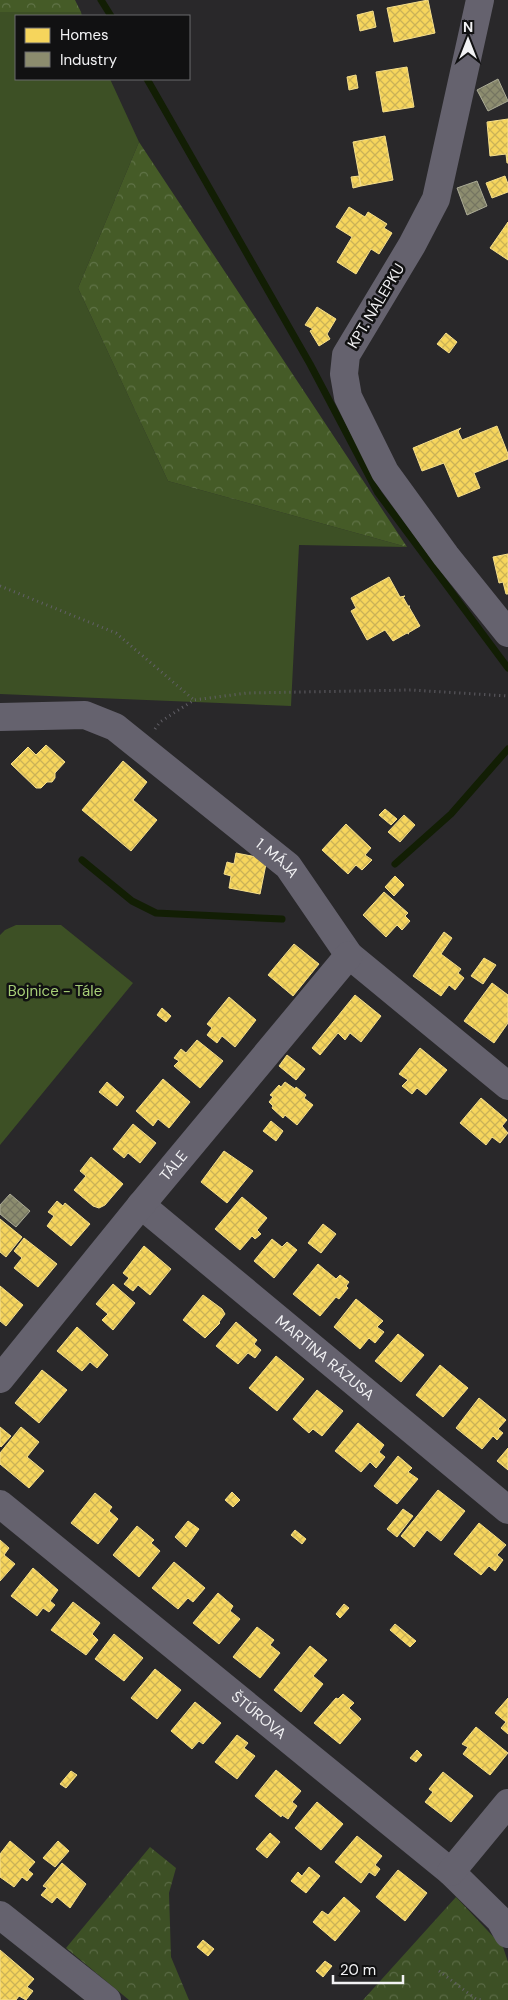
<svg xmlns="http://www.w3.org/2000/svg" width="508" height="2000" font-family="'DM Sans',sans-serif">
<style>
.green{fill:#3d5025}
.forest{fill:url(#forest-crowns)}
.park{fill:url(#park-crowns)}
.homes{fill:url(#homes-cross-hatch);stroke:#f5de8a}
.industry{fill:url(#industry-cross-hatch);stroke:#abab96}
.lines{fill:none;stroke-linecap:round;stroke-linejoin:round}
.stream{stroke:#121e04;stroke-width:7}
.path{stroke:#626067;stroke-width:3;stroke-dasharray:1 4;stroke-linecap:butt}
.minor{stroke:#65626e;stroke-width:28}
.labels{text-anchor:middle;stroke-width:5;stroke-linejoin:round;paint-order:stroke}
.street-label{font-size:15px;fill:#f2f2f4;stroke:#111112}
.park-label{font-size:15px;fill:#a7cf77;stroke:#111112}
</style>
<defs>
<pattern id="forest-crowns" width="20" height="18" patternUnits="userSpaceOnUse" patternTransform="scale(1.25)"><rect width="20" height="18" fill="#455b27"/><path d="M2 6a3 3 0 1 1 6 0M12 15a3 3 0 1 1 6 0" fill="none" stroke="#607347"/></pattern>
<pattern id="park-crowns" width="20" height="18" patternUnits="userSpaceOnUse" patternTransform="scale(1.25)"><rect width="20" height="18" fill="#3d5025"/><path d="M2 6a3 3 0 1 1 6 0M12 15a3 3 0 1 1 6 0" fill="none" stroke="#5a6a45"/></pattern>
<pattern id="homes-cross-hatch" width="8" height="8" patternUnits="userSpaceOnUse" patternTransform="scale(1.25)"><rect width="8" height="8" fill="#f6d55c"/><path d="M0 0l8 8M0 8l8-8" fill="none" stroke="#cbb257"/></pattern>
<pattern id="industry-cross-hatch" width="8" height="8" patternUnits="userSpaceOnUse" patternTransform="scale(1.25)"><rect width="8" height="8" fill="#8c8c6e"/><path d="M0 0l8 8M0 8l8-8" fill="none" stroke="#757561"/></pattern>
</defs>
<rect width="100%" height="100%" fill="#29282a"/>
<path class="green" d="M0,12H81L82,16H16V79H110L139,142L78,288L168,481L407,547L299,545L291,706L0,694Z
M16,925H61L133,983L0,1145V935L5,930Z"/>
<path class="forest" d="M0,0H75L81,12H0Z
M139,142L407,547L168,481L78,288Z"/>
<path class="park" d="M150,1847L176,1868L169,1893L171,1957L189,2000H129L66,1948Z
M456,1897L503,1947L508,1962V2000H363Z"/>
<path class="homes" d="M428,0L435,33L394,42L387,8Z
M373,11L376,27L360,31L357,15Z
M407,67L414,107L383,112L376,72Z
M356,75L358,88L349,90L347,77Z
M508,119V163H507L506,154L490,156L487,122Z
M385,136L393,180L361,186L353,142Z
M359,176L361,186L353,188L351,177Z
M505,176L508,184V192L492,198L486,183Z
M349,207L365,217L368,212L387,224L384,228L392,233L379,254L371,249L356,274L337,262L352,237L336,227Z
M508,222V260L490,248Z
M317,307L336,319L327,334L330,339L319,346L310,331L313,329L305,325Z
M446,333L457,342L449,353L437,344Z
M497,426L508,454V459L474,473L480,488L458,497L444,463L422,471L413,448L461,428L458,431L462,440Z
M508,554V594H506L503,582L499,583L493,557Z
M389,577L400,597L405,596L403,597L408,606H410L409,607L420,626L408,633L409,634L407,633L393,641L385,630L367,640L351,611L356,608L351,598Z
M46,745L65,762L55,773V778L52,782H47L41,788H36L11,764L28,747L36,755Z
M123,761L147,782L133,800L157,820L131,851L82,810Z
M385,809L397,819L391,825L379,815Z
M404,815L415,825L400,842L388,832Z
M346,824L371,848L365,855L372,860L362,870L356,865L348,874L322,850Z
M236,853L267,859L260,894L229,888L231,876L224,874L227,862L234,864Z
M395,876L404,885L394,896L385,887Z
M384,892L408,913L405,916L410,921L402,930L397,925L386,937L363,915Z
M444,932L452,938L441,954L461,969L458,973L464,978L455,990L449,985L441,996L413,976Z
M294,944L319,964L293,996L268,975Z
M484,958L496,965L483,984L471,976Z
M492,983L508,995V1023L494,1043L464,1021Z
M355,995L381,1016L361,1042L350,1033L345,1040L338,1033L320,1055L312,1048Z
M229,997L256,1020L235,1047L222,1036L217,1043L207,1035L212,1028L207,1024Z
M162,1008L171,1016L166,1022L157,1015Z
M197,1040L223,1061L200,1088L174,1066L179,1061L174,1058L181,1049L186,1053Z
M420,1048L447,1070L426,1095L417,1088L412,1094L402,1086L408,1080L399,1074Z
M287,1055L305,1069L296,1080L279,1066Z
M163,1079L190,1102L169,1128L158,1119L153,1126L136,1111Z
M107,1082L124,1097L117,1106L99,1092Z
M285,1082L295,1089L296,1087L306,1095L304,1098L313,1105L297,1125L285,1115L283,1118L272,1108L273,1106L269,1102L273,1097L270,1095L279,1085L281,1087Z
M481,1098L507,1120L502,1126L508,1133L500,1143L492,1137L486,1145L460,1123Z
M271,1121L283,1131L276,1141L263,1131Z
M133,1124L156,1143L140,1163L128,1153L124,1158L113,1149Z
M224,1151L253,1171L227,1203L201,1182Z
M91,1157L123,1184L105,1205L99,1208L93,1206L74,1190L86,1176L80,1171Z
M242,1197L267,1218L257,1230L261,1234L255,1239L252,1236L240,1250L215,1229Z
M57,1201L63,1206L65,1203L90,1224L71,1246L47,1226L54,1216L48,1212Z
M0,1219L22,1237L6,1257L0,1252Z
M323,1224L336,1234L321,1253L308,1243Z
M24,1238L57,1264L38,1287L14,1268L22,1258L14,1251Z
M272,1239L282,1247L287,1242L297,1250L274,1278L254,1261Z
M144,1246L171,1269L150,1295L138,1285L133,1291L124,1284L129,1278L123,1273Z
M318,1264L336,1279L340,1275L349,1282L346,1286L348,1288L339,1299L336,1297L320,1316L293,1294Z
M113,1284L135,1303L113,1330L102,1320L108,1314L96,1304Z
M0,1286L23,1305L6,1326L0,1321Z
M203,1295L222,1309L225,1314L219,1322L220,1323L205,1338L183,1320Z
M356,1299L383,1321L377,1327L384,1332L375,1343L369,1338L360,1349L334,1327Z
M236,1322L257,1340L254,1344L261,1350L255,1358L248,1353L238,1364L216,1346Z
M77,1327L108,1355L97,1368L90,1362L82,1371L57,1351Z
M398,1334L424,1355L401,1382L375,1361Z
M276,1356L304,1379L277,1411L249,1388Z
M440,1365L468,1388L443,1417L416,1395Z
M42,1370L67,1390L39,1423L15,1403Z
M317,1390L343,1411L322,1436L313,1429L309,1433L293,1419Z
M479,1398L506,1420L498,1429L503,1433L497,1440L493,1436L482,1449L456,1428Z
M358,1423L384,1445L379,1452L385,1457L376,1468L370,1462L361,1472L335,1451Z
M0,1427L11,1436L1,1447L0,1446Z
M21,1427L39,1442L27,1457L44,1471L29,1488L0,1464V1453Z
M508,1448V1470L497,1461Z
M398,1456L412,1468L408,1472L418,1479L397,1504L374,1486Z
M438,1490L465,1511L441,1541L427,1530L414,1547L401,1536Z
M232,1492L240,1500L233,1507L225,1500Z
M95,1493L112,1507L109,1511L118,1519L98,1544L71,1523Z
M403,1509L413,1516L397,1537L387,1529Z
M188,1521L199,1529L186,1547L175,1537Z
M479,1523L506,1545L497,1555L503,1560L495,1571L489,1566L481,1575L454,1554Z
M137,1526L154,1540L151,1543L160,1551L139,1577L113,1555Z
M295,1530L306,1539L302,1544L291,1535Z
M0,1540L9,1548L4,1555L15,1564L0,1581Z
M174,1562L205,1588L193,1602L188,1598L178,1609L152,1588Z
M33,1568L58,1590L50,1601L55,1605L49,1612L43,1608L37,1616L11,1596Z
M218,1593L233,1606L230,1611L240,1619L219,1644L193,1623Z
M73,1602L100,1623L92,1634L98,1640L86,1655L51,1630Z
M344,1604L349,1608L340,1618L336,1614Z
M395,1624L416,1641L410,1647L390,1630Z
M257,1627L274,1640L270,1645L280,1653L260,1678L233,1657Z
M114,1634L143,1658L124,1681L95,1659Z
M310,1646L327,1660L313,1676L323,1684L301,1712L274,1690Z
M155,1669L181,1690L157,1719L131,1698Z
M343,1694L354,1703L349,1708L361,1719L340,1744L314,1723L336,1698L338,1699Z
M508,1698V1734L501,1728L506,1722L495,1713Z
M195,1702L221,1723L203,1744L199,1741L192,1749L171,1731Z
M476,1727L508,1753L490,1775L463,1754L468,1747L462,1744Z
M237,1735L248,1743L244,1748L255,1756L237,1779L215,1762Z
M417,1750L422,1755L416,1762L410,1758Z
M276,1770L301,1791L292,1802L297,1806L288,1819L282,1815L281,1817L255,1796Z
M71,1771L77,1775L66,1788L60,1784Z
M443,1772L473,1796L451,1822L425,1802L433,1792L429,1789Z
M317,1802L343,1824L321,1850L295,1828Z
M270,1833L280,1842L267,1858L256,1849Z
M357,1836L382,1856L375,1865L380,1869L375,1876L369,1872L361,1883L335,1862Z
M10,1841L35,1862L28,1870L33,1874L27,1881L22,1877L14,1887L0,1877V1854Z
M58,1841L69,1851L55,1867L43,1858Z
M62,1863L86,1884L70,1908L57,1897L52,1903L41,1895L47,1888L43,1886Z
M309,1867L320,1876L306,1893L291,1881L298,1872L302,1876Z
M398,1870L427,1893L405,1921L376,1897Z
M344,1897L360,1911L335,1941L313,1922L322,1911L328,1915Z
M203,1940L214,1949L208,1956L197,1947Z
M0,1950L34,1979L27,1987L33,1991L26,2000L19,1996L16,2000H0Z
M325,1961L332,1966L323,1977L316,1971Z"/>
<path class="industry" d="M498,79L508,101L488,111L477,90Z
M477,181L487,206L467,215L457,188Z
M10,1194L30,1211L16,1227L0,1214V1205Z"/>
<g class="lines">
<path class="stream" d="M101,0L111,16
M147,79L310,364L378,493L508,668
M82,860L132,901L156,913L282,919
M395,864L451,814L508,749"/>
<path class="path" d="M0,586L116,633L194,700
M155,729L160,722L194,700L247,693L411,690L508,696
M439,1971L476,1999L483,2000"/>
<g class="minor">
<path d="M480,0L436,199L412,245L346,355L344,374L348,397L385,472L446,556L508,633"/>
<path id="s1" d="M0,717L85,715L115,727L288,866L349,955L508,1086"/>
<path id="s2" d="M141,1205L508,1510"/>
<path id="s3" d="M0,1379L141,1205L349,955"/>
<path id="s4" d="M0,1504L451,1872L500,1920L508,1934"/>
<path d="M451,1872L508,1803"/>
<path d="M0,1915L107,2000"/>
</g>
</g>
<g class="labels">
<g class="street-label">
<text transform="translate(376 306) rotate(-59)" y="5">KPT. NÁLEPKU</text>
<text dy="5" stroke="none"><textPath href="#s1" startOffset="326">1. MÁJA</textPath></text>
<text dy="5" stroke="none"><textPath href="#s3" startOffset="275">TÁLE</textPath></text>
<text dy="5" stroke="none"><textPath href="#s2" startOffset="239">MARTINA RÁZUSA</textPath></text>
<text dy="5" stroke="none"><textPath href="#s4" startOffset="334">ŠTÚROVA</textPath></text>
</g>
<g class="park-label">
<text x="55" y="996">Bojnice - Tále</text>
</g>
</g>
<rect x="15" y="15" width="175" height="65" fill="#111112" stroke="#6b6b6c"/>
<rect x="25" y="28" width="25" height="15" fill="#f6d55c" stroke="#6b6b6c"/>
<text x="60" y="40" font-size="15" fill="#f2f2f4">Homes</text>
<rect x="25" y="52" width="25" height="15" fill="#8c8c6e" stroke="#6b6b6c"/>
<text x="60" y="65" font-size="15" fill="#f2f2f4">Industry</text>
<g transform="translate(468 40)" stroke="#111112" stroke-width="4" paint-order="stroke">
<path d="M0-4L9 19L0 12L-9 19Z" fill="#f2f2f4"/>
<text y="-8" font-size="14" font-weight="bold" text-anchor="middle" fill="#f2f2f4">N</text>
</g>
<path d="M333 1975v8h70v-8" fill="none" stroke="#f2f2f4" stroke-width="2.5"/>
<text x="340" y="1975" font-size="15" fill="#f2f2f4" stroke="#111112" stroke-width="4" paint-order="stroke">20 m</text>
</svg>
